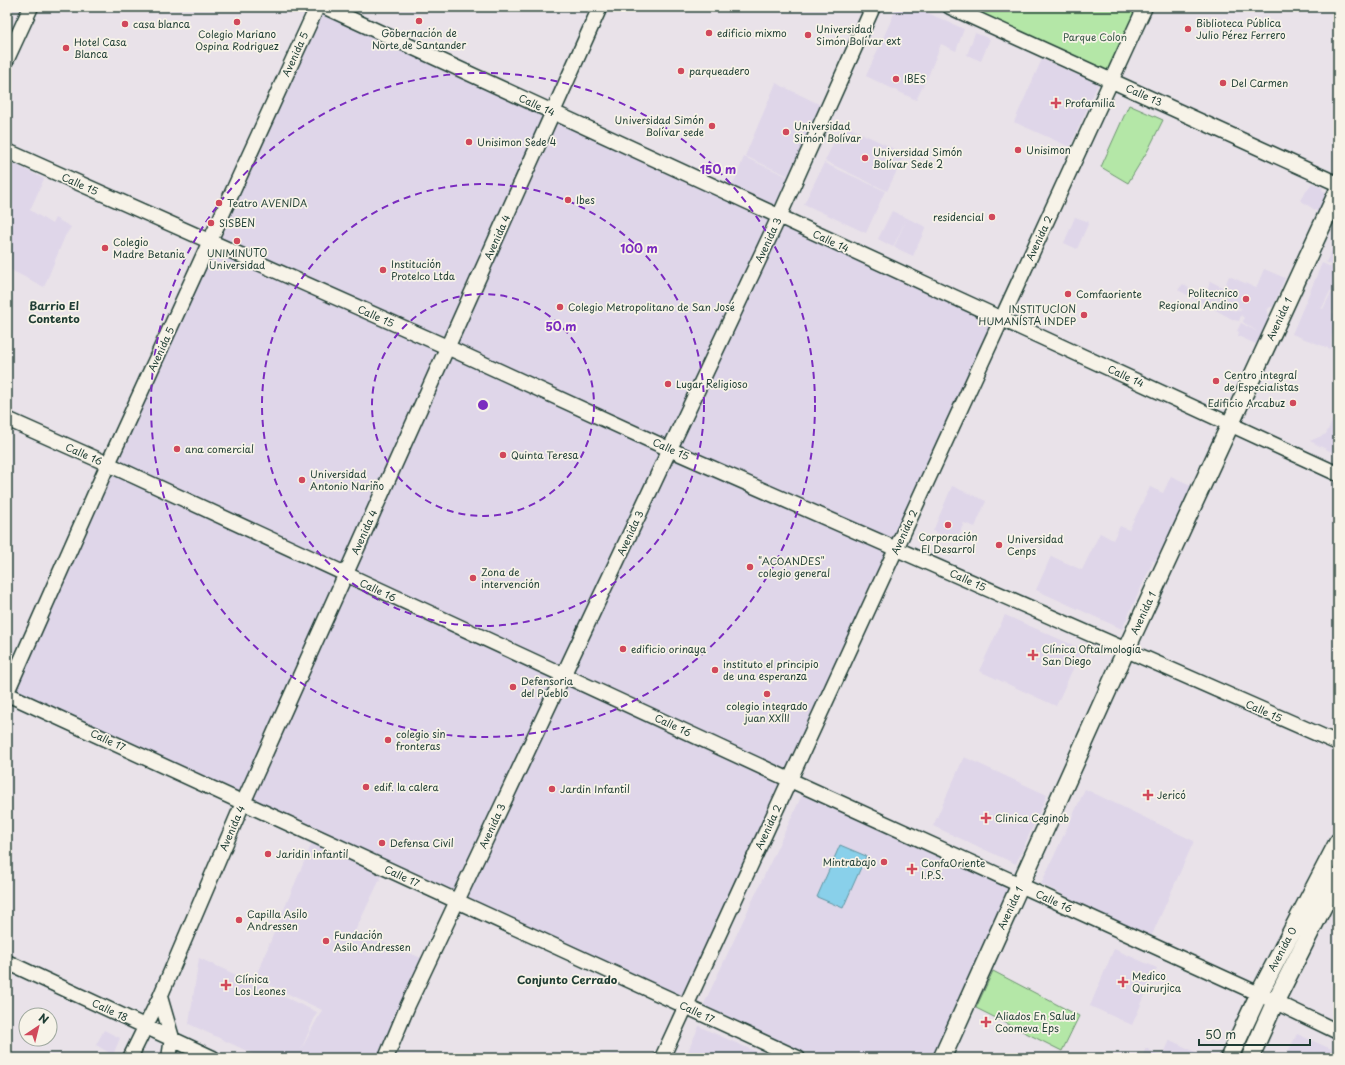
<svg xmlns="http://www.w3.org/2000/svg" width="1345" height="1065" font-family="'Playpen Sans',sans-serif">
<style>
.built{fill:#dfd6e9}
.green{fill:#b4e7a7;stroke:#6a926e}
.water{fill:#89d0ea;stroke:#5f95a1}
.lines{fill:none;stroke-linecap:round;stroke-linejoin:round}
.minor-casing{stroke:#1f3d34;stroke-width:17}
.tertiary-casing{stroke:#1f3d34;stroke-width:20}
.minor{stroke:#f7f3e8;stroke-width:14}
.tertiary{stroke:#f7f3e8;stroke-width:17}
.ring{fill:none;stroke:#7b2cbf;stroke-width:2;stroke-dasharray:7 5}
.poi-dot{fill:#d1495b;stroke:#f7f3e8;stroke-width:1.5}
.labels{text-anchor:middle;stroke-width:3.5;stroke-linejoin:round;paint-order:stroke}
.poi-label{font-size:10px;fill:#1f3d34;stroke:#f7f3e8;text-anchor:start}
.park-label{font-size:10px;fill:#355645;stroke:#f7f3e8}
.street-label{font-size:10px;fill:#1f3d34;stroke:#f7f3e8}
.neighbourhood-label{font-size:11px;font-weight:bold;fill:#1f3d34;stroke:#f7f3e8}
.centre{fill:#7b2cbf;stroke:#f7f3e8;stroke-width:2}
.ring-label{font-size:12px;text-anchor:middle;font-weight:bold;fill:#7b2cbf;stroke:#f7f3e8;stroke-width:3.5;stroke-linejoin:round;paint-order:stroke}
</style>
<rect width="100%" height="100%" fill="#e9e2e9"/>
<filter id="ink" filterUnits="userSpaceOnUse"><feTurbulence type="fractalNoise" baseFrequency=".025" numOctaves="2"/><feDisplacementMap in="SourceGraphic" scale="8" xChannelSelector="R" yChannelSelector="G"/><feConvolveMatrix kernelMatrix="1 2 1 2 8 2 1 2 1" color-interpolation-filters="sRGB"/></filter>
<g filter="url(#ink)">
<path class="built" d="M897,7H914L964,29L956,51L941,44L929,74L916,100L866,76Z
M319,13L1000,327L687,998L11,689L115,467Z
M975,33L990,39L981,61L967,55Z
M1042,59L1098,84L1070,147L1014,122Z
M776,83L827,108L795,179L745,156Z
M842,124L905,154L887,191L825,161Z
M744,157L795,180L781,212L731,190Z
M7,160L44,179L30,210L52,224L55,218L71,227L65,236L44,287L7,268Z
M824,163L885,191L866,233L804,204Z
M1312,183L1323,188L1322,190L1329,196L1325,207L1322,206L1318,212L1300,200Z
M892,211L907,218L893,247L878,239Z
M1075,217L1089,222L1077,249L1064,243Z
M907,218L926,227L913,256L894,247Z
M1336,242L1338,243V252L1336,251L1334,253L1338,256V268L1326,262Z
M1322,263L1338,270V294L1330,291L1322,308L1317,306L1323,309L1331,293L1338,296V311L1336,309L1332,312L1338,317V328L1332,335L1331,349L1292,334Z
M1264,269L1285,278L1273,307H1270L1267,310L1268,316L1266,327L1263,335L1256,344L1238,336L1239,332L1237,331L1241,323L1258,332L1243,322L1244,318L1241,315L1239,321L1234,320L1178,290L1183,284L1199,295H1209L1231,310L1240,311L1242,308L1231,306L1218,300L1207,292L1210,281L1224,288L1229,276L1256,288Z
M1334,418L1338,420V455L1310,441L1326,434Z
M1171,476L1193,486L1156,562L1150,559L1153,562L1122,629L1036,590L1051,556L1082,570L1100,533L1113,540L1120,526L1129,530L1150,487L1163,493Z
M952,486L986,501L975,527L964,523L956,541L933,531Z
M1005,615L1082,649L1056,706L979,671Z
M964,757L1047,795L1016,864L933,826Z
M1085,789L1194,841L1151,937L1041,884Z
M802,795L1014,891L935,1058H817L703,1006Z
M312,843L382,875L355,931L424,959L380,1058H262L189,1024L199,958L317,1012L301,1050L322,1010L255,978Z
M1114,949L1157,968L1132,1025L1090,1006Z
M699,1026L709,1031L770,1058H685Z
M104,1030L120,1038L113,1055L96,1045Z
M1297,1034L1338,1052V1058H1285Z
M1170,1040L1208,1058H1141L1146,1048L1162,1058Z"/>
<path class="green" d="M961,7H1141L1111,77Z
M1129,105L1163,120L1148,150L1128,183L1101,167Z
M993,971L1079,1016L1062,1051L976,1008Z"/>
<path class="water" d="M840,845L866,856L843,908L817,897Z"/>
<g class="lines">
<g class="minor-casing">
<path id="minor" d="M325,7L1338,474
M950,7L1338,184
M7,59L31,7
M7,151L447,347L669,449L1338,743
M7,419L108,464L790,780L1259,994L1338,1032
M7,692L108,464L317,7
M7,694L798,1058
M7,962L213,1058
M160,997L172,1038L169,1058
M130,1058L160,997L243,803L600,7
M386,1058L408,1005L457,901L779,217L873,7
M662,1058L1145,7"/>
</g>
<g class="tertiary-casing">
<path id="tertiary" d="M942,1058L1126,650L1338,191
M1229,1058L1259,994L1338,842
M1250,1058L1275,1002L1338,877"/>
</g>
<use href="#minor" class="minor"/>
<use href="#tertiary" class="tertiary"/>
</g>
</g>
<g class="ring">
<circle cx="483" cy="405" r="111"/>
<circle cx="483" cy="405" r="221"/>
<circle cx="483" cy="405" r="332"/>
</g>
<g class="poi-dot">
<circle cx="419" cy="21" r="4"/>
<circle cx="237" cy="22" r="4"/>
<circle cx="125" cy="24" r="4"/>
<circle cx="1188" cy="29" r="4"/>
<circle cx="709" cy="33" r="4"/>
<circle cx="808" cy="35" r="4"/>
<circle cx="66" cy="48" r="4"/>
<circle cx="681" cy="71" r="4"/>
<circle cx="896" cy="79" r="4"/>
<circle cx="1223" cy="83" r="4"/>
<path d="M1054 97h4v4h4v4h-4v4h-4v-4h-4v-4h4z"/>
<circle cx="712" cy="126" r="4"/>
<circle cx="786" cy="132" r="4"/>
<circle cx="469" cy="142" r="4"/>
<circle cx="1018" cy="150" r="4"/>
<circle cx="865" cy="158" r="4"/>
<circle cx="568" cy="200" r="4"/>
<circle cx="219" cy="203" r="4"/>
<circle cx="992" cy="217" r="4"/>
<circle cx="211" cy="223" r="4"/>
<circle cx="237" cy="241" r="4"/>
<circle cx="105" cy="248" r="4"/>
<circle cx="383" cy="270" r="4"/>
<circle cx="1068" cy="294" r="4"/>
<circle cx="1246" cy="299" r="4"/>
<circle cx="560" cy="307" r="4"/>
<circle cx="1084" cy="315" r="4"/>
<circle cx="1216" cy="381" r="4"/>
<circle cx="668" cy="384" r="4"/>
<circle cx="1293" cy="403" r="4"/>
<circle cx="177" cy="449" r="4"/>
<circle cx="503" cy="455" r="4"/>
<circle cx="302" cy="480" r="4"/>
<circle cx="948" cy="525" r="4"/>
<circle cx="999" cy="545" r="4"/>
<circle cx="750" cy="567" r="4"/>
<circle cx="473" cy="578" r="4"/>
<circle cx="623" cy="649" r="4"/>
<path d="M1031 649h4v4h4v4h-4v4h-4v-4h-4v-4h4z"/>
<circle cx="715" cy="670" r="4"/>
<circle cx="513" cy="687" r="4"/>
<circle cx="767" cy="694" r="4"/>
<circle cx="388" cy="740" r="4"/>
<circle cx="366" cy="787" r="4"/>
<circle cx="552" cy="789" r="4"/>
<path d="M1146 789h4v4h4v4h-4v4h-4v-4h-4v-4h4z"/>
<path d="M984 812h4v4h4v4h-4v4h-4v-4h-4v-4h4z"/>
<circle cx="382" cy="843" r="4"/>
<circle cx="268" cy="854" r="4"/>
<circle cx="884" cy="862" r="4"/>
<path d="M910 863h4v4h4v4h-4v4h-4v-4h-4v-4h4z"/>
<circle cx="239" cy="920" r="4"/>
<circle cx="326" cy="941" r="4"/>
<path d="M1121 976h4v4h4v4h-4v4h-4v-4h-4v-4h4z"/>
<path d="M224 979h4v4h4v4h-4v4h-4v-4h-4v-4h4z"/>
<path d="M984 1016h4v4h4v4h-4v4h-4v-4h-4v-4h4z"/>
</g>
<g class="labels">
<g class="poi-label">
<text x="1196" y="27">Biblioteca Pública<tspan x="1196" dy="12">Julio Pérez Ferrero</tspan></text>
<text x="133" y="28">casa blanca</text>
<text x="816" y="33">Universidad<tspan x="816" dy="12">Simón Bolívar ext</tspan></text>
<text x="419" y="37" text-anchor="middle">Gobernación de<tspan x="419" dy="12">Norte de Santander</tspan></text>
<text x="717" y="37">edificio mixmo</text>
<text x="237" y="38" text-anchor="middle">Colegio Mariano<tspan x="237" dy="12">Ospina Rodriguez</tspan></text>
<text x="74" y="46">Hotel Casa<tspan x="74" dy="12">Blanca</tspan></text>
<text x="689" y="75">parqueadero</text>
<text x="904" y="83">IBES</text>
<text x="1231" y="87">Del Carmen</text>
<text x="1065" y="107">Profamilia</text>
<text x="704" y="124" text-anchor="end">Universidad Simón<tspan x="704" dy="12">Bolívar sede</tspan></text>
<text x="794" y="130">Universidad<tspan x="794" dy="12">Simón Bolívar</tspan></text>
<text x="477" y="146">Unisimon Sede 4</text>
<text x="1026" y="154">Unisimon</text>
<text x="873" y="156">Universidad Simón<tspan x="873" dy="12">Bolívar Sede 2</tspan></text>
<text x="576" y="204">Ibes</text>
<text x="227" y="207">Teatro AVENIDA</text>
<text x="984" y="221" text-anchor="end">residencial</text>
<text x="219" y="227">SISBEN</text>
<text x="113" y="246">Colegio<tspan x="113" dy="12">Madre Betania</tspan></text>
<text x="237" y="257" text-anchor="middle">UNIMINUTO<tspan x="237" dy="12">Universidad</tspan></text>
<text x="391" y="268">Institución<tspan x="391" dy="12">Protelco Ltda</tspan></text>
<text x="1238" y="297" text-anchor="end">Politecnico<tspan x="1238" dy="12">Regional Andino</tspan></text>
<text x="1076" y="298">Comfaoriente</text>
<text x="568" y="311">Colegio Metropolitano de San José</text>
<text x="1076" y="313" text-anchor="end">INSTITUCION<tspan x="1076" dy="12">HUMANÍSTA INDEP</tspan></text>
<text x="1224" y="379">Centro integral<tspan x="1224" dy="12">de Especialistas</tspan></text>
<text x="676" y="388">Lugar Religioso</text>
<text x="1285" y="407" text-anchor="end">Edificio Arcabuz</text>
<text x="185" y="453">ana comercial</text>
<text x="511" y="459">Quinta Teresa</text>
<text x="310" y="478">Universidad<tspan x="310" dy="12">Antonio Nariño</tspan></text>
<text x="948" y="541" text-anchor="middle">Corporación<tspan x="948" dy="12">El Desarrol</tspan></text>
<text x="1007" y="543">Universidad<tspan x="1007" dy="12">Cenps</tspan></text>
<text x="758" y="565">"ACOANDES"<tspan x="758" dy="12">colegio general</tspan></text>
<text x="481" y="576">Zona de<tspan x="481" dy="12">intervención</tspan></text>
<text x="631" y="653">edificio orinaya</text>
<text x="1042" y="653">Clínica Oftalmología<tspan x="1042" dy="12">San Diego</tspan></text>
<text x="723" y="668">instituto el principio<tspan x="723" dy="12">de una esperanza</tspan></text>
<text x="521" y="685">Defensoria<tspan x="521" dy="12">del Pueblo</tspan></text>
<text x="767" y="710" text-anchor="middle">colegio integrado<tspan x="767" dy="12">juan XXlll</tspan></text>
<text x="396" y="738">colegio sin<tspan x="396" dy="12">fronteras</tspan></text>
<text x="374" y="791">edif. la calera</text>
<text x="560" y="793">Jardin Infantil</text>
<text x="1157" y="799">Jericó</text>
<text x="995" y="822">Clinica Ceginob</text>
<text x="390" y="847">Defensa Civil</text>
<text x="276" y="858">Jaridin infantil</text>
<text x="876" y="866" text-anchor="end">Mintrabajo</text>
<text x="921" y="867">ConfaOriente<tspan x="921" dy="12">I.P.S.</tspan></text>
<text x="247" y="918">Capilla Asilo<tspan x="247" dy="12">Andressen</tspan></text>
<text x="334" y="939">Fundación<tspan x="334" dy="12">Asilo Andressen</tspan></text>
<text x="1132" y="980">Medico<tspan x="1132" dy="12">Quirurjica</tspan></text>
<text x="235" y="983">Clínica<tspan x="235" dy="12">Los Leones</tspan></text>
<text x="995" y="1020">Aliados En Salud<tspan x="995" dy="12">Coomeva Eps</tspan></text>
</g>
<g class="park-label">
<text x="1095" y="41">Parque Colon</text>
</g>
<g class="street-label">
<text transform="translate(295 54) rotate(-65)" y="4">Avenida 5</text>
<text transform="translate(1144 95) rotate(24)" y="4">Calle 13</text>
<text transform="translate(537 105) rotate(25)" y="4">Calle 14</text>
<text transform="translate(80 184) rotate(24)" y="4">Calle 15</text>
<text transform="translate(497 237) rotate(-66)" y="4">Avenida 4</text>
<text transform="translate(1039 238) rotate(-65)" y="4">Avenida 2</text>
<text transform="translate(768 240) rotate(-65)" y="4">Avenida 3</text>
<text transform="translate(831 241) rotate(25)" y="4">Calle 14</text>
<text transform="translate(376 316) rotate(24)" y="4">Calle 15</text>
<text transform="translate(1279 319) rotate(-65)" y="4">Avenida 1</text>
<text transform="translate(161 349) rotate(-65)" y="4">Avenida 5</text>
<text transform="translate(1126 376) rotate(25)" y="4">Calle 14</text>
<text transform="translate(671 449) rotate(24)" y="4">Calle 15</text>
<text transform="translate(84 454) rotate(24)" y="4">Calle 16</text>
<text transform="translate(364 532) rotate(-66)" y="4">Avenida 4</text>
<text transform="translate(904 532) rotate(-65)" y="4">Avenida 2</text>
<text transform="translate(630 533) rotate(-65)" y="4">Avenida 3</text>
<text transform="translate(968 580) rotate(24)" y="4">Calle 15</text>
<text transform="translate(378 590) rotate(25)" y="4">Calle 16</text>
<text transform="translate(1143 613) rotate(-65)" y="4">Avenida 1</text>
<text transform="translate(1264 711) rotate(24)" y="4">Calle 15</text>
<text transform="translate(673 725) rotate(25)" y="4">Calle 16</text>
<text transform="translate(108 740) rotate(25)" y="4">Calle 17</text>
<text transform="translate(492 826) rotate(-65)" y="4">Avenida 3</text>
<text transform="translate(768 827) rotate(-65)" y="4">Avenida 2</text>
<text transform="translate(232 828) rotate(-67)" y="4">Avenida 4</text>
<text transform="translate(402 876) rotate(25)" y="4">Calle 17</text>
<text transform="translate(1054 901) rotate(25)" y="4">Calle 16</text>
<text transform="translate(1010 908) rotate(-65)" y="4">Avenida 1</text>
<text transform="translate(1282 949) rotate(-62)" y="4">Avenida 0</text>
<text transform="translate(110 1010) rotate(25)" y="4">Calle 18</text>
<text transform="translate(697 1012) rotate(25)" y="4">Calle 17</text>
</g>
<g class="neighbourhood-label">
<text x="54" y="310">Barrio El<tspan x="54" dy="13">Contento</tspan></text>
<text x="567" y="984">Conjunto Cerrado</text>
</g>
</g>
<circle cx="483" cy="405" r="6" class="centre"/>
<g class="ring-label">
<text x="718" y="174">150 m</text>
<text x="639" y="253">100 m</text>
<text x="561" y="331">50 m</text>
</g>
<rect width="1345" height="1065" fill="none" stroke="#f7f3e8" stroke-width="24"/>
<rect x="12" y="12" width="1321" height="1041" fill="none" stroke="#1f3d34" stroke-width="1.5" filter="url(#ink)"/>
<g transform="translate(38 1027) rotate(35)"><circle r="19" fill="#f7f3e8" stroke="#a1aaa0"/>
<path d="M0-3L7 15L0 10L-7 15Z" fill="#d1495b"/>
<text y="-6" font-size="11" font-weight="bold" text-anchor="middle" fill="#1f3d34">N</text>
</g>
<path d="M1199 1039v6h111v-6" fill="none" stroke="#1f3d34" stroke-width="2"/>
<text x="1205" y="1039" font-size="12" fill="#1f3d34" stroke="#f7f3e8" stroke-width="3" paint-order="stroke">50 m</text>
</svg>
